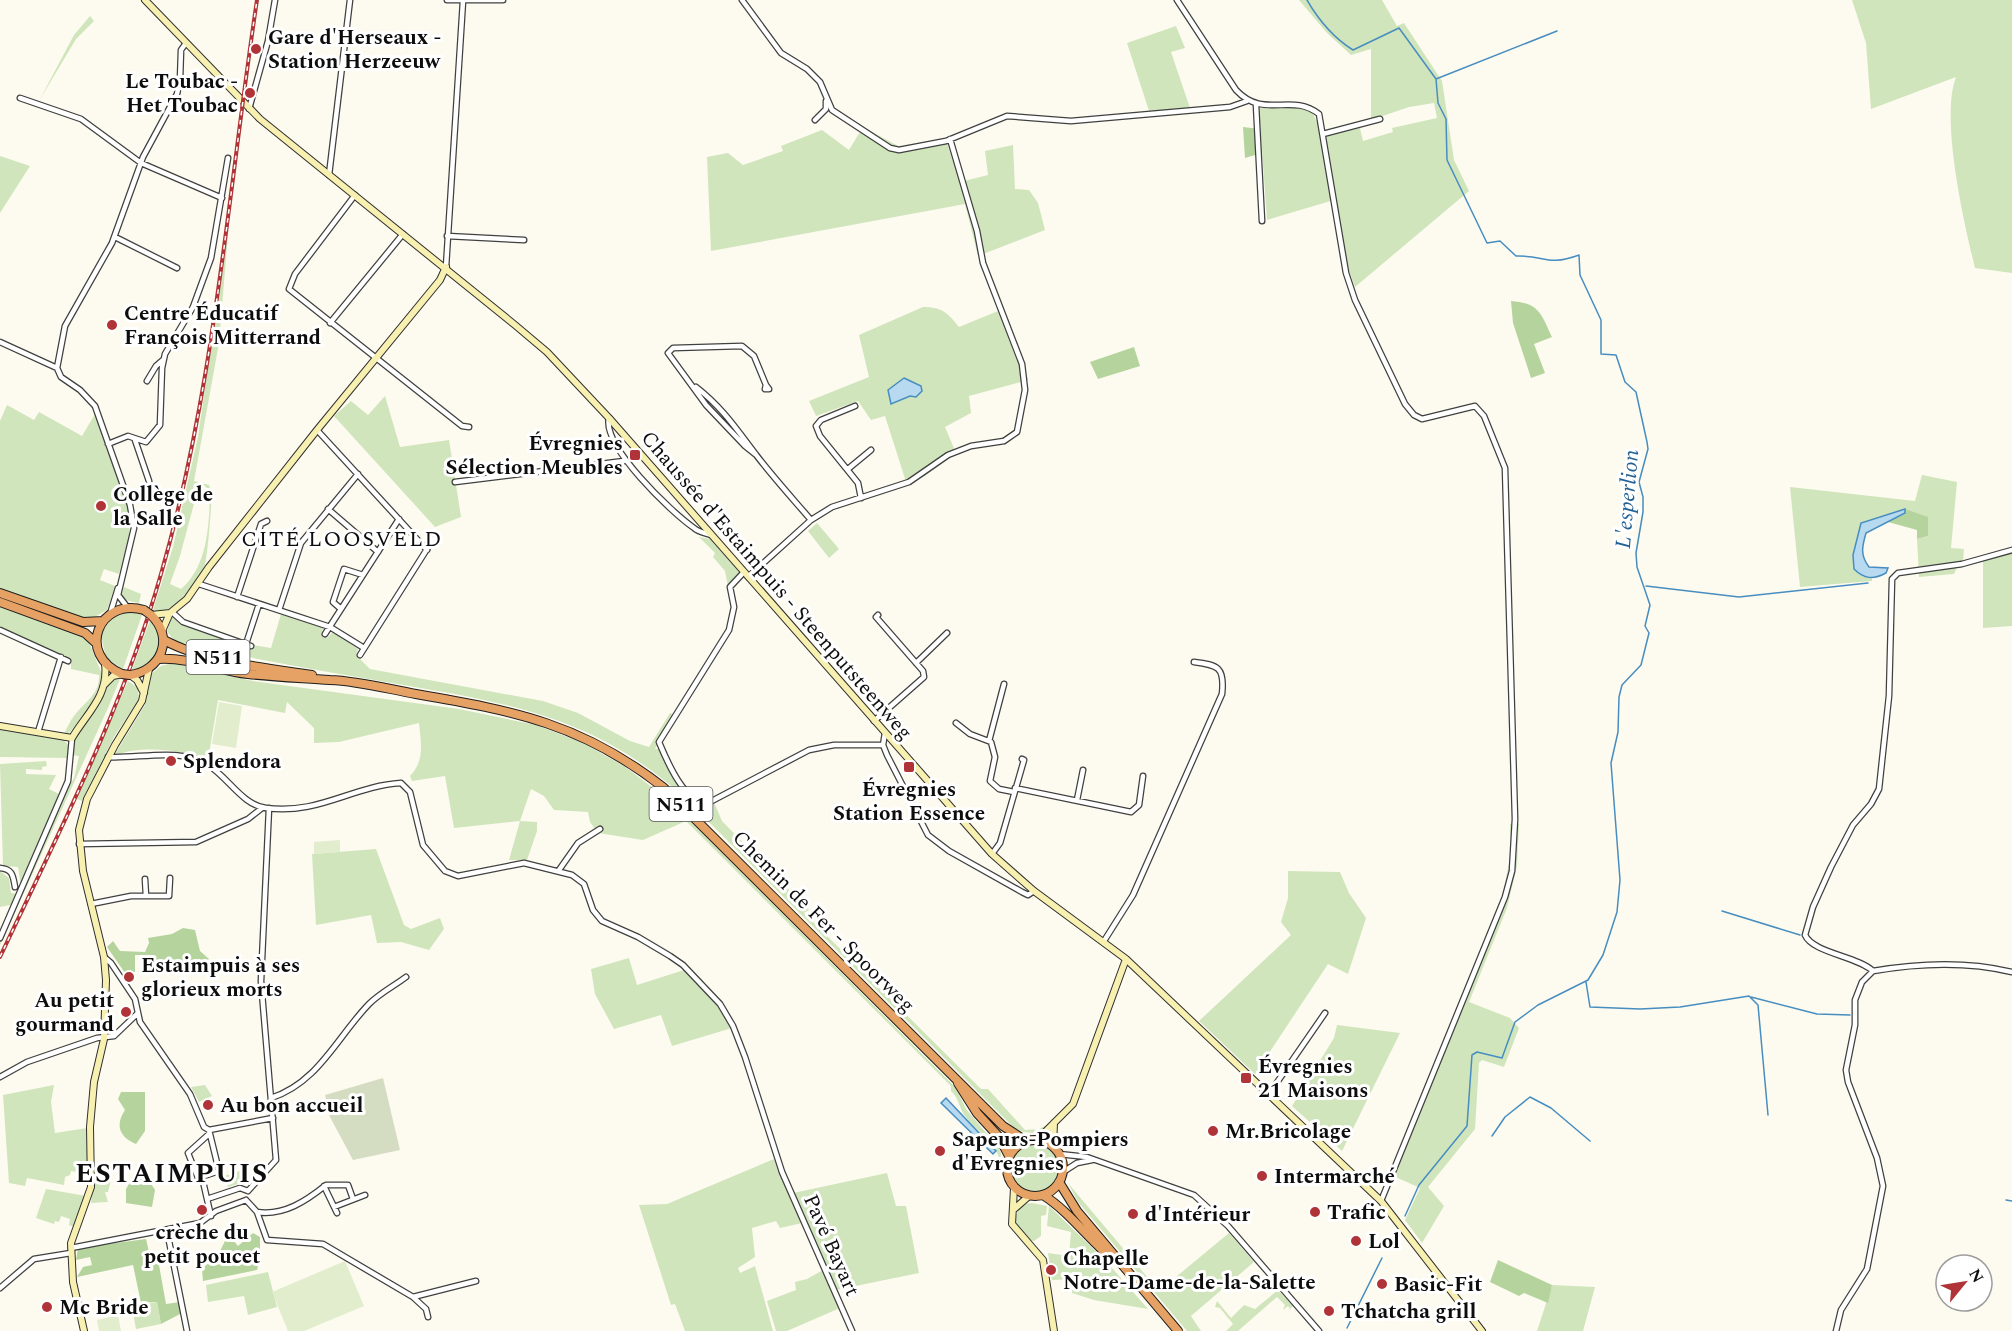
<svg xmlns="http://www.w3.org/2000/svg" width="2012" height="1331" font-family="Spectral,serif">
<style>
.green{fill:#d0e5bc;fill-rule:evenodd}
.forest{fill:#b5d49d}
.cemetery{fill:#d4ddc2}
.pitch{fill:#e1edcd}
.water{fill:#b8daf0;stroke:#478dc0;stroke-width:1.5}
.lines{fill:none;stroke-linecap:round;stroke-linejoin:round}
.stream{stroke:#478dc0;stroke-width:1.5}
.street-casing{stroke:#404040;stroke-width:7}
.secondary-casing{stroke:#2f2f2f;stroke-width:8}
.highway-casing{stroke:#1e1e1e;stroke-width:10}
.street{stroke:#fff;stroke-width:4.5}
.secondary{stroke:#f7f0b0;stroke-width:6}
.highway{stroke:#e6a264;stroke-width:8}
.rail-casing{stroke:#b03337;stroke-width:4}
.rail{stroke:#fff;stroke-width:1.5;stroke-dasharray:4.5;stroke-linecap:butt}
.highway-bridge-casing{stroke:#1e1e1e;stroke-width:10;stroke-linecap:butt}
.highway-bridge{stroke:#e6a264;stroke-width:8}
.poi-dot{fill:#b03337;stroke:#fff;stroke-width:2}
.labels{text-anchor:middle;stroke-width:6;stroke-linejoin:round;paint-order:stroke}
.shield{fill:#fff;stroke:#565656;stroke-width:1.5}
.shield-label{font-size:20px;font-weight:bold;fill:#0d0d0d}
.poi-label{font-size:21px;font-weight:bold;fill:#0d0d0d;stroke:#fff;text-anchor:start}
.street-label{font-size:21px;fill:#0d0d0d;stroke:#fff}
.water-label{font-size:22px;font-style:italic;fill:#236093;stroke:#fff}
.neighbourhood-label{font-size:22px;letter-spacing:1.5px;fill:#0d0d0d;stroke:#fff}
.district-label{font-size:27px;font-weight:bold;letter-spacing:1.5px;fill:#0d0d0d;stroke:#fff}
</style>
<rect width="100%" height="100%" fill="#fdfbef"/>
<path class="green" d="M1299,0H1382L1397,26L1404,23L1442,81L1454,160L1469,191L1355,287L1346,262L1334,200L1267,220L1259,108L1301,107L1311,110L1318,124L1320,138L1360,128L1363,141L1393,132L1392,128L1437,118L1434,103L1409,107L1371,120V49L1351,55L1327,33Z
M1852,0H2012V273L1975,268C1964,223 1940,119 1956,77L1871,109L1866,43Z
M90,16L94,21L76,39L39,101L74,35Z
M1176,26L1185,48L1171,52L1190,108L1149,111L1127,43Z
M863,127L898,146L929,141L930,146L947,143L960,182L988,175L985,151L1013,145L1015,189L1029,190L1038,203L1045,230L978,256L965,204L711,251L707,157L728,153L743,165L783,151L781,146L822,130L849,150Z
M0,156L30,166L0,213Z
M229,222L219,343L194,481L209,485L212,496C210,518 209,543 205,565C201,583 177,610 158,612L153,610L173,547L198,437ZM199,485L205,486L210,492C209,525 208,566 181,589L170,584L180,556Z
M923,307C942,307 948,313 959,327L1003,309L1022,356L1028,380L969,396L971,413L945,427L956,453L925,476L907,485L885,416L871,420L858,401L816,416L809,401L869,377L859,335Z
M385,396L400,447L449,440L461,517L435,527L334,416L351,401L368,415Z
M7,405L34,420L39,412L82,436L95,414L130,515L129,537L119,574L104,569L100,580L115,586L107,610L89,620L0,588V421Z
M1922,475L1957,482L1951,548L1964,549L1963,562L2012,547V626L1983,628V560L1957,567L1954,574L1919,577L1917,539L1928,536L1905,509L1861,524L1853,555L1854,569L1864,577L1872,578V581L1800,587L1790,487L1915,501Z
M817,523L839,549L829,558L808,531Z
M699,537L710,539L739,572L728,586L725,571L713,557L715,553Z
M124,587L141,594L139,603L124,600L122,593Z
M0,607C18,614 81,632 89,642L103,677L89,710L68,734H64C67,728 70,721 74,716C84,702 100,695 99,675L71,669V660L0,627Z
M131,612L142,615L123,669L106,658L101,636C106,621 116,613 131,612Z
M281,614L323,628L321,634L327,638L333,632L358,649L356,655L370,669L543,701L578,713L630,741L649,747L670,713L674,715L655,749H660C669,771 681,794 703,806L714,802L722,821L809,910L804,913L981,1089H988L1025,1130L1039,1129L1050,1123C1039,1134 1030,1135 1015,1129L684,797C589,712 500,702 380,681C311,669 242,657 174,641L167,631L172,617L181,624L250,649L252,645L271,648Z
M150,620C166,640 159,666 132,670Z
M172,663L253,681L459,709L536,725L581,742L624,766L657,791L688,819L956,1088L966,1109L998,1147L1001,1153L1000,1162C996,1139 976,1133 965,1116C959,1108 959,1098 951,1091V1086L686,821L643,840L598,833L590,822L588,812L554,810L544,796L531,789L520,821L537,822V831L527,860H509L520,821L454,828L445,776L412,781L410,776C425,760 421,744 419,723L339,742L314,743V728L287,702L285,713L218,700L208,760C186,750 140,745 117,755L115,754L145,705L151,674L161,666Z
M116,679H120L108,708L0,945V940L63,796L74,778L79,756L71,755L78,732L100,704L106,686Z
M128,681L138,688L139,699L114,737L82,801L77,799Z
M0,729L63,739L68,745V758L0,757Z
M46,761L47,766L42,767V770L26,769V774L56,775L49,789L61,795L15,904L0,907V871L9,878L11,893L18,894L21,887L18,867L3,866L0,764Z
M1510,824H1519L1517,866L1507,908L1469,1002L1510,1018L1519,1028L1504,1067L1482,1060L1479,1063L1475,1129L1428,1187L1444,1206L1422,1243L1405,1220L1420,1188L1391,1175L1503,894L1511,853Z
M376,849L404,925L411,929L440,918L444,929L429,950L401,942L377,943L371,915L316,925L312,854Z
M1288,871L1340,872L1349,893L1366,918L1348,974L1328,964L1255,1074L1199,1021L1291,935L1281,922L1288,898Z
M629,958L637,985L684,970L713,998L732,1028L672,1046L661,1015L614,1029L595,994L591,969Z
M1337,1025L1400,1033L1342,1151L1292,1106L1334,1038Z
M54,1085L51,1102L55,1133L87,1128V1179L79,1178L78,1172L71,1171L70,1175L65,1177L64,1185L27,1178L25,1186L9,1183L3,1095Z
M205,1085L212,1096L199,1102L191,1087Z
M1011 1169a24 24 0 1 1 48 0a24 24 0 1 1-48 0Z
M774,1159L802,1223L780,1228L776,1221L752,1228L755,1257L738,1268L740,1273L755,1266L773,1331H685L675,1304L671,1305L639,1205L667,1204Z
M95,1165H103V1178L111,1180L108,1192H105L108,1202L91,1203Z
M243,1170L247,1181L228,1187L224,1176Z
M887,1173L896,1206H906L919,1273L836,1290L793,1193Z
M1068,1183L1159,1291L1229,1233L1254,1262L1191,1316L1201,1331H1187L1078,1202Z
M46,1189L86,1196L75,1227L69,1225L70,1219L61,1216L59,1222L55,1221L54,1224L36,1218Z
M1032,1203L1047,1206L1046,1215L1041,1216V1236L1034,1241L1029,1240L1014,1221L1021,1204Z
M1049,1206L1106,1261L1148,1309L1094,1300L1072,1293L1073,1279L1052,1280L1048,1253L1069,1256L1071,1232L1047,1226Z
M823,1270L840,1308L787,1331H776L767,1301L796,1290L795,1282L807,1279Z
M268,1272L277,1307L248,1315L244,1296L208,1302L206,1285Z
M1552,1285L1595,1287L1583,1331H1537Z
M1278,1290L1293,1306L1290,1309L1288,1306L1283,1310L1285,1305L1277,1297L1238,1331H1226L1233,1324L1220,1308L1215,1307L1217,1301L1231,1318L1244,1305L1255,1309Z
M157,1302L161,1324L136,1329L132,1307Z"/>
<path class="forest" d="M1243,127L1260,129L1262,153L1245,158Z
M1511,301C1539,303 1541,313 1552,337L1534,344L1545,373L1531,378L1513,323Z
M1134,347L1140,366L1098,379L1090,362Z
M1905,509L1928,517V536L1917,539V530L1888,522L1905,514Z
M183,928L195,930L200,951L209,959L201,963L158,969L155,960L144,955H135V972L125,973L107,947L113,941L120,951L145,952L149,943L148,938L172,934Z
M121,1092H145V1131L136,1144C119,1137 115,1125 125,1110L118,1099Z
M134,1175L146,1176L155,1190L152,1207L126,1203V1189Z
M253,1233L260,1237V1258L257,1270L203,1281L202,1269L219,1253L225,1241H234L238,1246Z
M146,1239L149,1252L159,1265L166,1304L180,1302L182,1313L161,1324L157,1302L141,1303L133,1265L77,1277L83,1267L92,1265L90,1257L76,1260L78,1248Z
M1498,1260L1552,1285L1548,1303L1524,1293L1519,1296L1490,1282Z"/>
<path class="cemetery" d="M383,1078L400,1150L353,1160L330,1117L325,1095Z"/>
<path class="pitch" d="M219,702L242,706L236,748L212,744Z
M340,840V852L314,854V842Z
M345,1261L364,1306L304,1331H288L272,1292Z
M118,1315L121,1331H99L97,1320Z"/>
<path class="water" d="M904,378L921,386L922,391L916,397L910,396L891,404L888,390Z
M1905,509V513L1866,533C1862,547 1860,555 1869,567L1888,568L1886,573C1873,580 1864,579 1854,569L1853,555L1861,523Z
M946,1098L996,1151L993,1154L941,1103Z"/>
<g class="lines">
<path class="stream" d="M1307,0C1318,19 1334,38 1353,50L1399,28L1436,79L1438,103L1446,119L1447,160L1487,243L1500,241L1516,256C1545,255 1547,267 1579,255L1580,275L1601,320V354L1616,355L1625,382L1636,392L1647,442L1648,449L1639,482L1643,497V512L1636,553L1637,567L1650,605L1645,626L1649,633L1641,665L1622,685L1619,697L1618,732L1611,763L1620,880L1617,912L1603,955L1588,980L1538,1005L1515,1022L1502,1058L1477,1052L1472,1055L1467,1126L1419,1185L1405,1216
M1436,79L1557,31
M1646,586L1739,597L1868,583
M1722,911L1800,935
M1586,982L1590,1007L1640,1009L1680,1007L1749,996L1758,1005L1768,1115
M1751,997L1817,1014L1850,1015
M1492,1136L1505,1117L1530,1097L1551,1108L1590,1141
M2006,1200L2012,1201
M1347,1328L1382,1258"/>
<g class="street-casing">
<path id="street" d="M447,0H503
M742,0L781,53L807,69L820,82L832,110L890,148L899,150L946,141L1007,116L1071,121L1230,107L1247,101
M1177,0L1236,90C1264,120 1291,92 1319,114L1346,273L1355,300L1405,404L1414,415L1422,419L1475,406L1484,416L1505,468L1515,819L1512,871L1505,897L1381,1201
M20,98L81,119L141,163L222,198
M1256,105L1262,221
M249,109L268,41L275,0
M815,120L826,109V101
M1323,134L1380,119
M329,175L350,0
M355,195L295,274L289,289L462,426L469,427
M447,236L524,240
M115,237L177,268
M446,267L463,1
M330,323L403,234
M0,342L57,368
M147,381L156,366L163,360
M696,387C723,408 737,430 757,456C774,478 793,499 811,520
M855,406L821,420L816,426L820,436L858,483L861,498
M609,418C602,446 671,512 694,528C698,532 705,533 711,535
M317,430L427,550
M135,440L149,481
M108,444L128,436L146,442L160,425L162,368L165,354L193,307L211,258L228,158
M755,454L745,446L706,405L668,353L673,348L742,346L754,356L766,385L765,389H769L766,385
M848,469L871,450
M455,482L624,461
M328,509L378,552
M744,572L730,587L734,607L729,630L659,742C667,761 684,803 708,803L809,750L834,745H883
M748,577L811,520L832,507L909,482L948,455L971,446L1004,441L1017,432L1025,390L1022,364L983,263L977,231L950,139
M199,584L330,627L364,648
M237,597L261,524L267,521
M128,608L118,595L134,528L130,505L95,406L80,390L61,377L57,368L65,326L112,243L143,157L177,94L180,80L181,50L186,43
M341,609L333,602L344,569L363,575
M279,610L301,543L358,474
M172,612L183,622L251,646
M110,614L118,588
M0,630L68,661
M325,634L399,519
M246,644L259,604
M360,655L434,538
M916,663L947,633
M874,721L924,677L923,671L876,617L878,615
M956,723L970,734L991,742L995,757L990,781L999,789L1014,792
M38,732L61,657
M885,733L883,745L887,755L928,835L949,851L1022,892L1028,895L1034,891
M989,741L1004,684
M108,757C139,759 180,747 208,765C228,777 242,805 266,808C319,815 352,786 401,783L410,792L423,845L445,871L458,876L524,863L572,875L584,884L593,910L602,921L638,937L670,956L683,965L720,1004L733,1026L745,1057L782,1172L852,1331
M1015,788L1131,812L1139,805L1143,776
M1077,800L1083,770
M79,844L196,842L248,819L262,808
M992,854L1000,843L1024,760L1022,759
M0,868C13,869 13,876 15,887
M559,870L578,843L600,829
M145,879L146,896
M91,904L131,896H169L170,878
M0,938L68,781L72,738
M1104,941L1133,895L1222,694C1225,667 1218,665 1194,662
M104,957L111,963L135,999L140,1022L190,1094L204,1127L209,1130L219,1171L198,1178L188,1153L209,1134
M1873,971C1857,956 1813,953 1805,935L1813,907L1831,867L1853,825L1871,804L1879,789L1889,696L1892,579L1898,573L1962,564L2012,550
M0,1077L27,1062L97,1038L114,1036L137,1014
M1269,1094L1325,1013
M271,1098C318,1083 337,1037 369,1004C380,993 394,986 406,977
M209,1130L273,1118
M1059,1154L1087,1157L1194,1195L1228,1226L1319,1331
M1063,1172L1077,1163L1092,1160
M202,1177L207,1199
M324,1186L337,1213
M248,1191L276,1160L261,981L269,808
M246,1200L257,1212L267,1240L323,1244L413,1297L476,1281
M334,1207L365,1195
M257,1212C284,1216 306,1201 326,1185H348L353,1199
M211,1216L207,1199L240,1188L248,1191
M167,1231L187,1331
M71,1248L200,1223L216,1211L246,1200
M0,1288L34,1259L71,1253
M413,1297L426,1309L428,1317
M1836,1331L1841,1310L1867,1269L1883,1186L1877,1158L1848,1082L1846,1070L1855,1025V1000L1862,982L1873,971C1919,963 1966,961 2012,972"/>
</g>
<g class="secondary-casing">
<path id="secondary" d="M145,0L260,119L515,325L547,352L609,418L992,854L1034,891L1126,959L1381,1201L1482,1331
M151,615L170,613L187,599L209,567L317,430L440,280L446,267
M162,631L170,613
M130,675L137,680L144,693
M104,685L113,676L122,674
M0,726L72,738C86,714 109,696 105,664
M1037,1140L1073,1104L1126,959
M1053,1147L1054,1123
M1014,1188L1012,1224L1043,1260L1054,1331
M1013,1210L1029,1196
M84,1331L73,1282L71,1243L91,1187L90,1127L94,1082L104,1039L106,980L104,957L83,871L79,830L87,799L115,745L142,701L149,669"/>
</g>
<g class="highway-casing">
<path id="highway" d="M0,593L83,622L103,621
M0,602L85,633L96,643
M164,640C204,662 266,668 312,675
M159,659C189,657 219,671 248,674C276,677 303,678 330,680C359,681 388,689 416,694C515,711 583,724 664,788L1003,1126L1026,1141
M122,674C76,655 98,597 144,610
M130,675C161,671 175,638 151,615
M958,1083L977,1113L999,1137L1009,1156
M1007 1168a28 28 0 1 1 56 0a28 28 0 1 1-56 0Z
M1059,1182L1077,1211L1178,1331
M1043,1195C1070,1212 1089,1240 1114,1260"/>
</g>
<use href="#street" class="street"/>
<use href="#secondary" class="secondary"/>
<use href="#highway" class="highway"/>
<g class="rail-casing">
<path id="rail" d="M0,957C59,832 123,708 161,574C215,387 228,192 257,0"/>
</g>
<use href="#rail" class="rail"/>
<g class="highway-bridge-casing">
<path id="highway-bridge" d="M144,610L151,615
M122,674L130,675"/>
</g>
<use href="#highway-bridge" class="highway-bridge"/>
</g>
<g class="poi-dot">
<circle cx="256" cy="49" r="6"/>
<circle cx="250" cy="93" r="6"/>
<circle cx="112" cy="325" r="6"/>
<rect x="629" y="449" width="12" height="12" rx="3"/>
<circle cx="101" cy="506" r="6"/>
<circle cx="171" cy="761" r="6"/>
<rect x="903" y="761" width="12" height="12" rx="3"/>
<circle cx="129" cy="977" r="6"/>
<circle cx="126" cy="1012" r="6"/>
<rect x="1240" y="1072" width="12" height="12" rx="3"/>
<circle cx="208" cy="1105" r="6"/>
<circle cx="1213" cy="1131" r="6"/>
<circle cx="940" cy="1151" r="6"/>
<circle cx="1262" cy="1176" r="6"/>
<circle cx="202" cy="1210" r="6"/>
<circle cx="1315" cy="1212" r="6"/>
<circle cx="1133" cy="1214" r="6"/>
<circle cx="1356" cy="1241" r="6"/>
<circle cx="1051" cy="1270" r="6"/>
<circle cx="1382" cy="1284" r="6"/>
<circle cx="47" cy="1307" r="6"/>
<circle cx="1329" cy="1311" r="6"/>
</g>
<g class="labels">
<g class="shield">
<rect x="186.5" y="640" width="63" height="34" rx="4.5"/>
<rect x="649.5" y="787" width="63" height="34" rx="4.5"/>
</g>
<g class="shield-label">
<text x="218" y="664">N511</text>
<text x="681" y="811">N511</text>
</g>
<g class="poi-label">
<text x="268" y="44">Gare d'Herseaux -<tspan x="268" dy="24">Station Herzeeuw</tspan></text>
<text x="238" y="88" text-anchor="end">Le Toubac -<tspan x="238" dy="24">Het Toubac</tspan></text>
<text x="124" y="320">Centre Éducatif<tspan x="124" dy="24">François Mitterrand</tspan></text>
<text x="623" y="450" text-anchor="end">Évregnies<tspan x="623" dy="24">Sélection Meubles</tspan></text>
<text x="113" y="501">Collège de<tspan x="113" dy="24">la Salle</tspan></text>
<text x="183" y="768">Splendora</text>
<text x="909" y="796" text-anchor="middle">Évregnies<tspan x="909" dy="24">Station Essence</tspan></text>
<text x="141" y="972">Estaimpuis à ses<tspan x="141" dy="24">glorieux morts</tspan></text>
<text x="114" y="1007" text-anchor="end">Au petit<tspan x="114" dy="24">gourmand</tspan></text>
<text x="1258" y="1073">Évregnies<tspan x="1258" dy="24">21 Maisons</tspan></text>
<text x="220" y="1112">Au bon accueil</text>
<text x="1225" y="1138">Mr.Bricolage</text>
<text x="952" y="1146">Sapeurs-Pompiers<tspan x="952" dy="24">d'Evregnies</tspan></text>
<text x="1274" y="1183">Intermarché</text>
<text x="1327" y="1219">Trafic</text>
<text x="1145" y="1221">d'Intérieur</text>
<text x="202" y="1239" text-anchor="middle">crèche du<tspan x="202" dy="24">petit poucet</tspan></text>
<text x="1368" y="1248">Lol</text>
<text x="1063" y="1265">Chapelle<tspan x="1063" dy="24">Notre-Dame-de-la-Salette</tspan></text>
<text x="1394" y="1291">Basic-Fit</text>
<text x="59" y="1314">Mc Bride</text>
<text x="1341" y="1318">Tchatcha grill</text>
</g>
<g class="street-label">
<text transform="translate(777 585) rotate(49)" y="7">Chaussée d'Estaimpuis - Steenputsteenweg</text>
<text transform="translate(824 921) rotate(45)" y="7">Chemin de Fer - Spoorweg</text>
<text transform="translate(832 1245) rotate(66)" y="7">Pavé Bayart</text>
</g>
<g class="water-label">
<text transform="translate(1626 499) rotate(-85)" y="8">L'esperlion</text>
</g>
<g class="neighbourhood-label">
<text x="342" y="546">CITÉ LOOSVELD</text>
</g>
<g class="district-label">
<text x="172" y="1182">ESTAIMPUIS</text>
</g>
</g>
<g transform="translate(1964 1283) rotate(60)"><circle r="28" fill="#ffffff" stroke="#9e9e9e" stroke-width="1.5"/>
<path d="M0-4.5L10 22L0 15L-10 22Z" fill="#b03337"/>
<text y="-9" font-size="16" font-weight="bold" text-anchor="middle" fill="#0d0d0d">N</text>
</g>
</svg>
